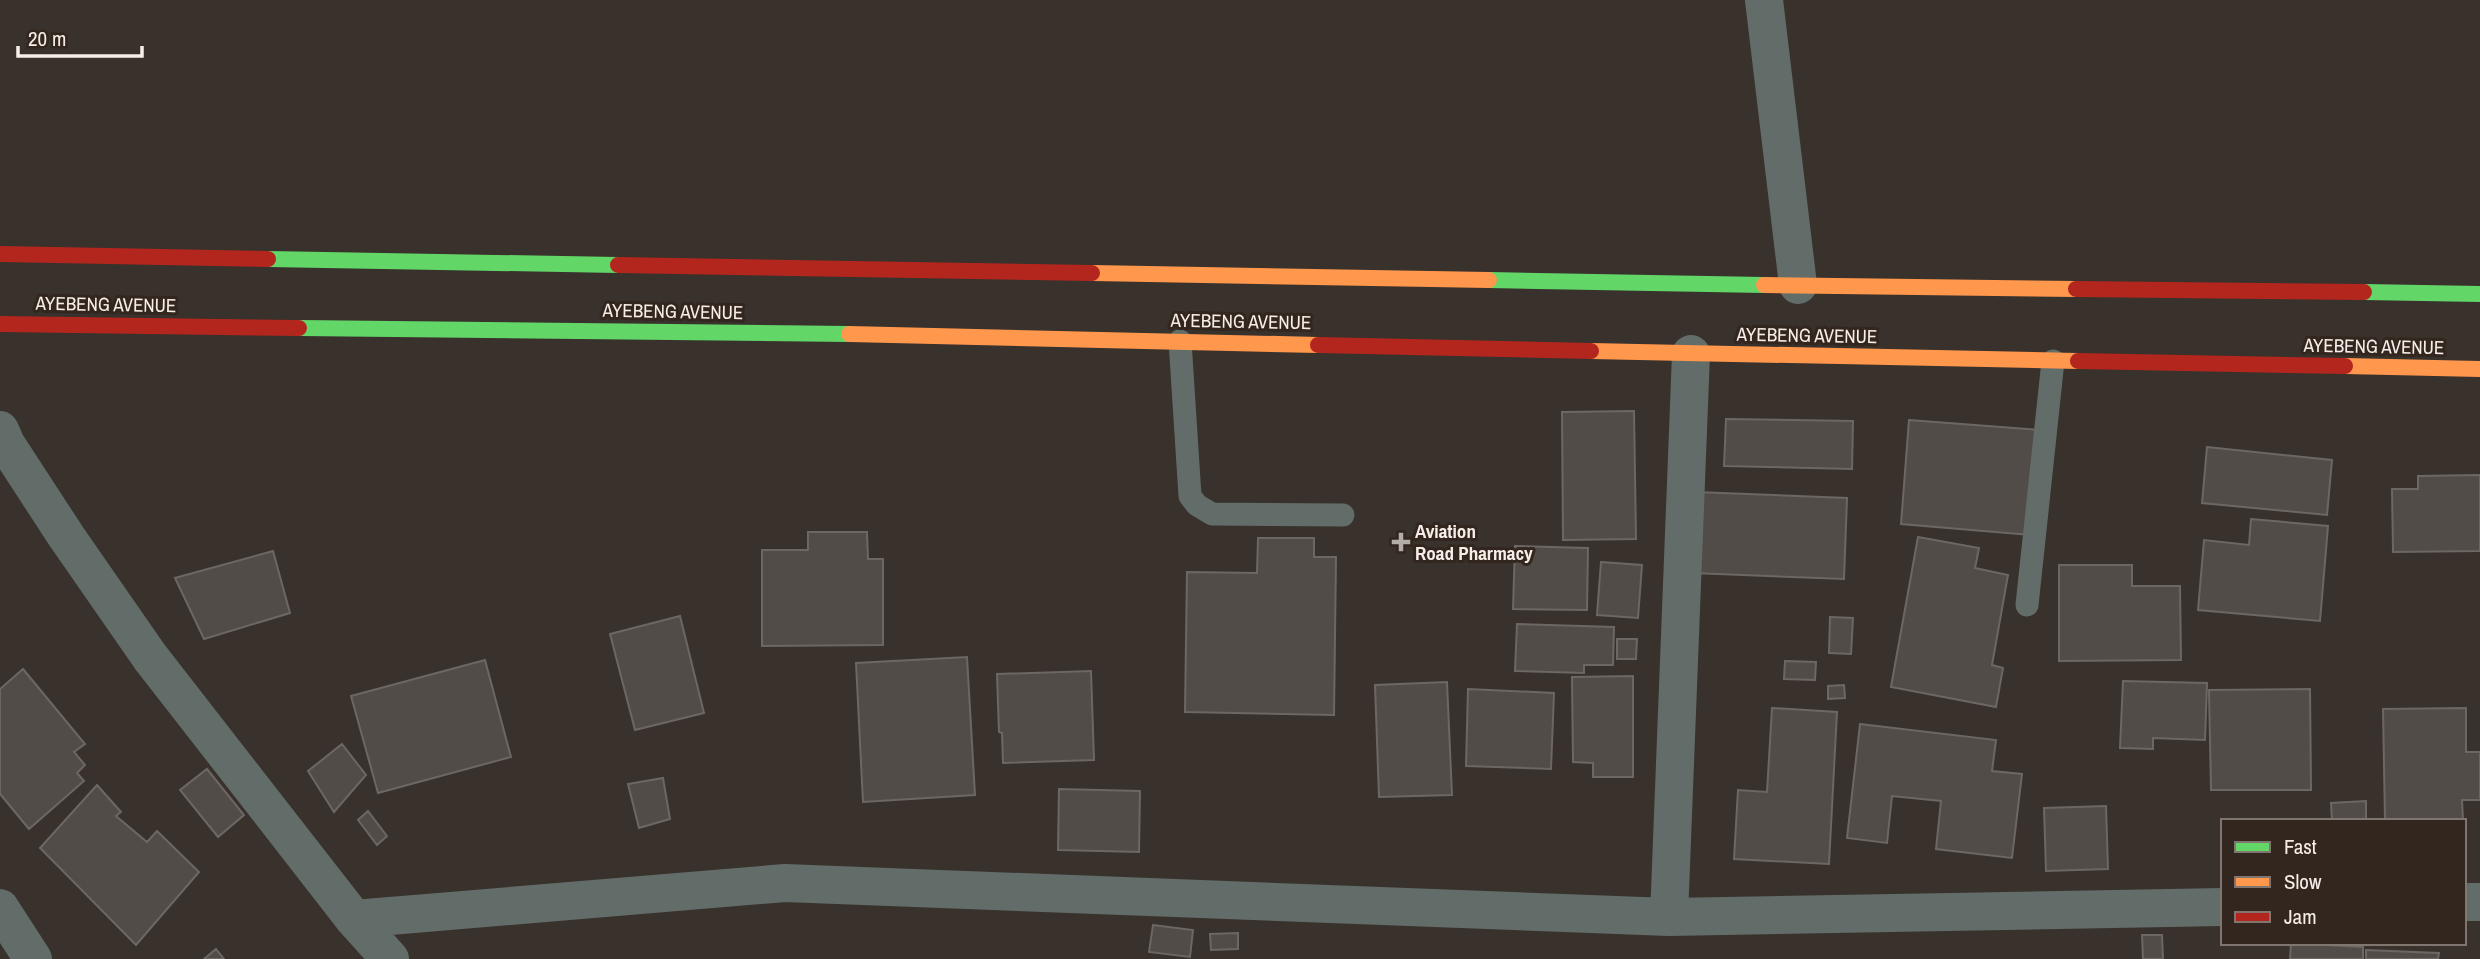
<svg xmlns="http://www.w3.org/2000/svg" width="2480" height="959" font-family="'Archivo Narrow',sans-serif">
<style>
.building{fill:#524c48;stroke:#6d6764;stroke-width:2}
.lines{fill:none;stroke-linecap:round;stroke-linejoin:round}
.lane{stroke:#626c68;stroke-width:23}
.street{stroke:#626c68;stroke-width:38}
.fast{stroke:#63d668;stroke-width:16}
.slow{stroke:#ff974d;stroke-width:16}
.jam{stroke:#b3261e;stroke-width:16}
.poi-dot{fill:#b4aca7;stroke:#32261e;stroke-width:2.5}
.labels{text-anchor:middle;stroke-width:6;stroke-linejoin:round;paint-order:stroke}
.street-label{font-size:19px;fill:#f7eee9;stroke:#32261e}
.poi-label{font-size:19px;font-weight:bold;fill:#f7eee9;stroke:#32261e;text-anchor:start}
</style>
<rect width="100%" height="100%" fill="#38312c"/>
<path class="building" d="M1634,411L1636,539L1563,540L1562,412Z
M1726,419L1853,421L1852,469L1724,466Z
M1909,420L2039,430L2030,535L1901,524Z
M2207,447L2332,460L2327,515L2202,503Z
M2480,475V551L2393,552L2392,489H2418V476Z
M1696,492L1847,498L1844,579L1693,573Z
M2251,519L2328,526L2320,621L2198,610L2204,540L2249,545Z
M808,532H867L868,559H883V645L762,646V550H808Z
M1918,537L1979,548L1975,568L2008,575L1992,665L2003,668L1996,707L1891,687Z
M1258,538H1314V557H1336L1334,715L1185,712L1187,572L1257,573Z
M1515,546L1588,548L1587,610L1513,609Z
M273,551L290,613L204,639L175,578Z
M1601,562L1642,565L1638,618L1597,615Z
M2059,565H2132V586H2180L2181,660L2059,661Z
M680,616L704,713L635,730L610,634Z
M1830,617L1853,618L1851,654L1829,653Z
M1517,624L1614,627L1613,665H1584V673L1515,671Z
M1617,639H1637L1636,659H1617Z
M967,657L975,795L863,802L856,663Z
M485,660L511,757L378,793L351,696Z
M1785,661L1816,662L1815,680L1784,679Z
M23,669L85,744L74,752L85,765L77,773L84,781L29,829L0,794V689Z
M1091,671L1094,760L1003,763L1002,733L999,732L997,674Z
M1633,676V777H1593V763L1573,762L1572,677Z
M2123,681L2207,683L2205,740L2153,738V749L2120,748Z
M1447,682L1452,795L1379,797L1375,685Z
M1844,685L1845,698L1828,699V686Z
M1468,689L1554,693L1551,769L1466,766Z
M2310,689L2311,790H2211L2209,690Z
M1772,708L1837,712L1829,864L1734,859L1738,790L1767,792Z
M2466,708V752H2480V800H2462L2463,821H2385L2383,709Z
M1860,724L1996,740L1992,771L2022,774L2012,858L1936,849L1941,801L1892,796L1887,843L1847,838Z
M342,744L366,775L334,812L308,771Z
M207,769L244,815L218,837L180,790Z
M663,778L670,819L639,828L628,784Z
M97,785L121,812L116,816L147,842L157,831L199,872L136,945L40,848Z
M1059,789L1140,791L1139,852L1058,850Z
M2366,801V821H2332L2331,803Z
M2106,806L2108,869L2046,871L2044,808Z
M368,811L387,836L377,845L358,820Z
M1153,925L1193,930L1190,957L1149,952Z
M1238,933V949L1211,950L1210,934Z
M2142,935H2162L2163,959H2143Z
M2291,943L2363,947V959H2290Z
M216,949L224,959H204Z
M2366,950L2439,953L2438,959H2366Z"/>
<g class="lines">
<path class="lane" d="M1180,341L1190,496L1197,505L1212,514L1343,515
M2027,605L2053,361"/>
<path class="street" d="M1764,0L1798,285
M0,430L6,444L66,536L150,657L354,919L390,959
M2464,902H2480
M0,908L33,959
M1669,917L1691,354
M354,919L785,883L1669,917L2223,907"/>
<path class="fast" d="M268,259L618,265
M1489,280L1764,285
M2364,292L2480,294
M299,328L849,334"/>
<path class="slow" d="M1092,273L1489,280
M1764,285L2076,289
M849,334L1318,345
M1591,351L2078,361
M2345,366L2480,369"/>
<path class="jam" d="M0,254L268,259
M618,265L1092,273
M2076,289L2364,292
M0,324L299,328
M1318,345L1591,351
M2078,361L2345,366"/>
</g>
<path class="poi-dot" d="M1397.5 531.5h7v7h7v7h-7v7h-7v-7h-7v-7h7z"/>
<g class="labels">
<g class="street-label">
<text transform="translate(106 304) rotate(1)" y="7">AYEBENG AVENUE</text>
<text transform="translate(673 311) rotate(1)" y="7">AYEBENG AVENUE</text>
<text transform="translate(1241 321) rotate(1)" y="7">AYEBENG AVENUE</text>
<text transform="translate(1807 335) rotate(1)" y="7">AYEBENG AVENUE</text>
<text transform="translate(2374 346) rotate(1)" y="7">AYEBENG AVENUE</text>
</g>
<g class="poi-label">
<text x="1415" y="538">Aviation<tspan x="1415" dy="22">Road Pharmacy</tspan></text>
</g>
</g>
<rect x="2221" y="819" width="245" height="126" fill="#32261e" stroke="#81766f" stroke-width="2"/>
<rect x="2235" y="842" width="35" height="10" fill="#63d668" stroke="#81766f" stroke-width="2"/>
<text x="2284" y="854" font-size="21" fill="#f7eee9">Fast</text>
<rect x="2235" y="877" width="35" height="10" fill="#ff974d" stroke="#81766f" stroke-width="2"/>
<text x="2284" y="889" font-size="21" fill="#f7eee9">Slow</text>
<rect x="2235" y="912" width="35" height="10" fill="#b3261e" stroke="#81766f" stroke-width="2"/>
<text x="2284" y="924" font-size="21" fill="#f7eee9">Jam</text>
<path d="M18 46v10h124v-10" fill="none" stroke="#f7eee9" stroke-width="3.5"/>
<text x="28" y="46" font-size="21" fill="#f7eee9" stroke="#32261e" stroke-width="5" paint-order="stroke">20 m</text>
</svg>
